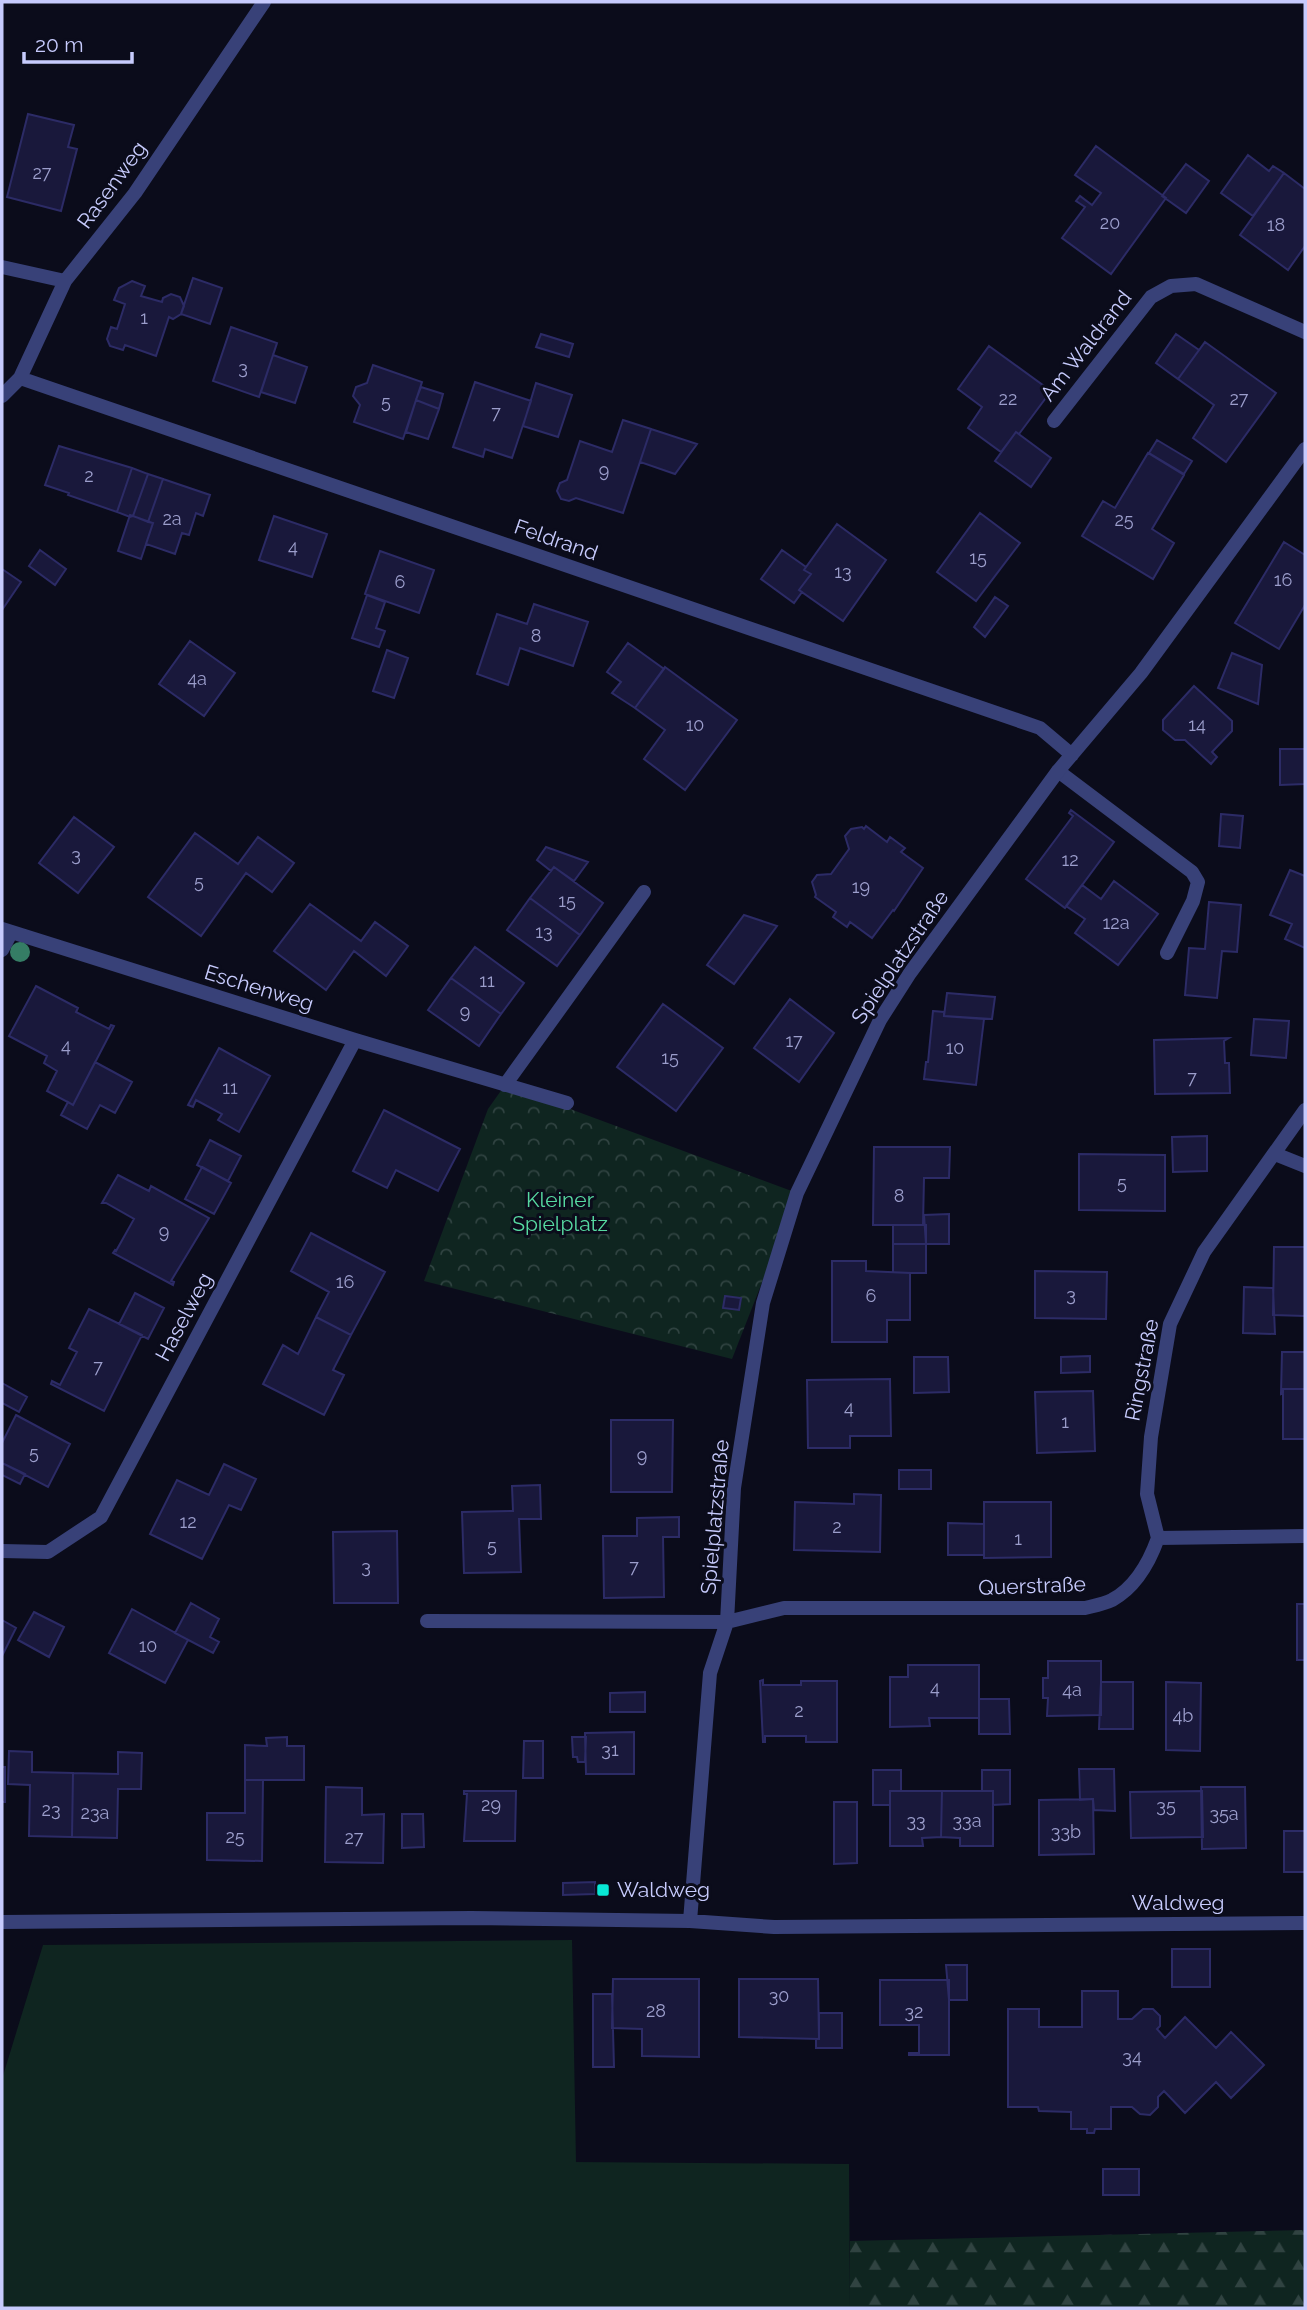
<svg xmlns="http://www.w3.org/2000/svg" width="1307" height="2310" font-family="Raleway,sans-serif">
<style>
.grass{fill:#0f2520}
.forest{fill:url(#forest-firs)}
.park{fill:url(#park-crowns)}
.building{fill:#19183b;stroke:#2c2b66;stroke-width:2}
.lines{fill:none;stroke-linecap:round;stroke-linejoin:round}
.lane{stroke:#384178;stroke-width:14}
.street{stroke:#384178;stroke-width:14}
.tree{fill:#357d65}
.poi-dot{fill:#08e8d5;stroke:#0b0c1b;stroke-width:2.5}
.labels{text-anchor:middle;stroke-width:6;stroke-linejoin:round;paint-order:stroke}
.number-label{font-size:18px;fill:#9c9ecc}
.street-label{font-size:21px;fill:#c7cbfd;stroke:#0b0c1b}
.park-label{font-size:21px;fill:#57d9a1;stroke:#0b0c1b}
.poi-label{font-size:21px;fill:#c7cbfd;stroke:#0b0c1b;text-anchor:start}
</style>
<defs>
<pattern id="forest-firs" width="22" height="20" patternUnits="userSpaceOnUse" patternTransform="scale(1.75)"><rect width="22" height="20" fill="#0f2520"/><path d="M5 1l3.5 6h-7zM16 11l3.5 6h-7z" fill="#304341"/></pattern>
<pattern id="park-crowns" width="20" height="18" patternUnits="userSpaceOnUse" patternTransform="scale(1.75)"><rect width="20" height="18" fill="#0f2520"/><path d="M2 6a3 3 0 1 1 6 0M12 15a3 3 0 1 1 6 0" fill="none" stroke="#304341"/></pattern>
</defs>
<rect width="100%" height="100%" fill="#0b0c1b"/>
<path class="grass" d="M572,1940L576,2162L849,2164L850,2308H2V2079L43,1945Z"/>
<path class="forest" d="M1305,2230V2308H850V2241Z"/>
<path class="park" d="M505,1085L797,1193L732,1359L424,1281L488,1109Z"/>
<path class="building" d="M28,114L74,125L68,147L77,149L61,211L7,197Z
M1096,146L1166,198L1111,274L1062,238L1085,207L1076,201L1080,196L1092,205L1101,193L1075,175Z
M1248,155L1269,171L1273,166L1284,173L1253,216L1221,193Z
M1186,164L1209,181L1186,213L1162,196Z
M1284,173L1305,189V246L1288,270L1240,235Z
M193,278L222,288L210,324L181,314Z
M132,281L145,286L141,296L162,302L163,298L171,294L180,297L184,306L181,314L173,319L169,317L156,356L125,345L123,350L110,346L107,339L111,327L117,329L125,304L114,300L119,288Z
M231,327L277,343L259,397L213,381Z
M541,334L573,344L569,357L536,347Z
M1176,334L1199,350L1178,379L1156,363Z
M1205,342L1276,393L1226,462L1193,438L1214,405L1178,379Z
M989,346L1051,391L1019,434L1016,432L1001,452L968,428L982,407L958,389Z
M273,355L307,367L295,403L261,392Z
M373,365L422,382L403,439L354,422L360,405L353,396L356,387L367,383Z
M475,382L531,401L512,458L485,449L483,457L453,447Z
M536,383L572,395L558,437L523,426Z
M421,387L443,394L439,409L416,400Z
M416,400L439,409L428,439L406,432Z
M623,420L651,429L623,513L576,498L569,501L561,499L557,491L560,483L567,480L580,441L612,452Z
M651,429L697,444L675,474L640,462Z
M1016,432L1051,458L1031,487L995,461Z
M1157,440L1192,461L1184,474L1149,453Z
M59,446L132,468L117,512L68,495L69,493L45,485Z
M1148,453L1184,475L1152,529L1174,543L1153,579L1082,536L1103,501L1115,508Z
M132,468L148,474L133,516L130,517L117,512Z
M148,474L163,479L148,522L133,516Z
M163,479L210,495L203,516L196,513L189,535L182,533L175,554L146,544L153,523L148,522Z
M980,513L1020,543L976,601L937,572Z
M130,515L153,523L141,559L118,551Z
M274,516L327,534L312,577L259,560Z
M837,524L886,560L843,621L799,590L811,574L804,570Z
M1284,542L1305,555V605L1279,649L1235,623Z
M40,550L66,569L55,585L29,566Z
M782,550L806,567L804,570L811,574L799,590L802,592L794,603L761,579Z
M380,551L434,570L419,613L365,594Z
M2,569L21,582L2,610Z
M367,595L385,602L376,628L385,631L379,647L352,638Z
M995,597L1008,606L985,637L974,627Z
M534,604L588,622L573,666L520,648L508,685L477,674L497,614L527,624Z
M190,641L235,673L204,716L159,684Z
M628,643L664,669L635,708L612,693L621,682L607,672Z
M387,650L408,658L394,698L373,691Z
M1232,653L1262,665L1258,704L1218,688Z
M665,667L737,720L685,790L644,759L665,730L635,708Z
M1194,686L1232,721V731L1212,752L1217,757L1211,764L1185,740H1175L1163,730V720Z
M1280,749H1305V784L1280,785Z
M1071,810L1114,842L1065,908L1026,879L1073,816L1069,813Z
M1221,814L1243,816L1240,848L1219,846Z
M74,817L114,847L78,893L39,863Z
M866,826L887,842L890,837L905,848L901,852L923,868L894,911L893,910L872,938L850,922L847,927L833,917L836,912L815,897L816,895L812,882L817,875L831,874L849,849L845,836L851,829L862,827L864,829Z
M195,833L238,864L258,837L294,863L272,892L246,873L201,936L148,897Z
M546,847L588,862L574,881L554,867L551,871L537,860Z
M554,867L603,903L580,935L530,898Z
M1290,870L1305,876V948L1285,939L1292,924L1270,915Z
M1114,881L1158,914L1118,965L1075,933L1085,919L1066,906L1082,885L1101,899Z
M530,898L580,935L557,966L507,930Z
M1209,902L1241,905L1237,952L1222,951L1217,998L1185,995L1189,948L1205,949Z
M310,904L361,941L375,922L408,946L386,976L354,951L326,990L274,951Z
M744,915L777,926L734,984L707,965Z
M475,947L524,983L501,1014L451,978Z
M451,978L501,1014L479,1046L428,1010Z
M36,986L78,1008L76,1012L109,1029L111,1025L114,1026L73,1105L47,1091L57,1071L44,1063L47,1056L9,1036Z
M947,993L995,997L992,1019L944,1016Z
M790,999L834,1033L799,1082L754,1048Z
M663,1004L723,1048L676,1111L617,1067Z
M933,1011L944,1012V1016L984,1019L976,1085L924,1079L926,1062H928Z
M1254,1019L1289,1021L1286,1058L1251,1055Z
M1229,1038L1224,1041L1225,1063H1229L1230,1093L1155,1094L1154,1040Z
M219,1048L270,1076L239,1132L218,1120L222,1114L196,1100L193,1107L188,1105Z
M95,1062L132,1082L115,1113L100,1105L87,1129L61,1115L68,1102L73,1105Z
M384,1110L460,1149L438,1191L396,1170L387,1188L353,1171Z
M1207,1136V1171L1173,1172L1172,1137Z
M210,1140L241,1156L228,1181L197,1165Z
M874,1147H950L949,1178H924L923,1225H873Z
M1079,1154L1165,1155V1211L1079,1210Z
M202,1167L231,1183L214,1214L185,1199Z
M118,1175L149,1191L151,1186L209,1218L171,1281L174,1282L173,1285L113,1253L115,1250L116,1251L134,1219L106,1203H102Z
M949,1214V1244H926L924,1215Z
M893,1225H926V1244H893Z
M311,1233L385,1272L351,1335L316,1317L329,1292L291,1271Z
M893,1244H926V1273H893Z
M1274,1247H1305V1316L1273,1315Z
M832,1261H866V1271L910,1273V1320H887V1342H832Z
M1035,1271L1107,1272L1106,1319L1035,1318Z
M1244,1287L1273,1288L1275,1334L1243,1333Z
M135,1293L164,1308L148,1339L119,1324Z
M725,1296L741,1298L739,1310L723,1308Z
M89,1309L142,1335L104,1411L51,1384L52,1381L60,1385L77,1352L69,1348Z
M316,1317L351,1335L333,1370L344,1375L324,1415L263,1384L283,1345L298,1354Z
M1282,1352H1305V1389H1283V1393L1281,1394Z
M1090,1356V1372L1061,1373V1357Z
M914,1357H948L949,1392L914,1393Z
M890,1379L891,1436H850V1448H808L807,1380Z
M2,1383L27,1397L19,1412L2,1403Z
M1283,1389H1305V1439H1283Z
M1093,1391L1095,1451L1037,1453L1035,1392Z
M16,1415L70,1444L48,1487L2,1463V1443Z
M611,1420H673L672,1492H611Z
M2,1463L25,1474L20,1484L2,1475Z
M224,1464L256,1479L241,1510L229,1505L202,1559L150,1534L177,1480L209,1495Z
M899,1470H931V1489H899Z
M540,1485L541,1519H519L521,1572L464,1573L462,1512L513,1511L512,1486Z
M854,1494L881,1495L880,1552L794,1550L795,1502L854,1504Z
M984,1502H1051V1557L984,1558Z
M679,1517V1537H663L664,1597L604,1598L603,1536H637V1518Z
M948,1523L984,1524V1555H948Z
M397,1531L398,1603H334L333,1532Z
M191,1603L219,1619L210,1637L219,1642L213,1653L175,1633Z
M1297,1604H1305V1660H1297Z
M132,1609L188,1640L165,1683L109,1653Z
M34,1612L64,1627L49,1657L18,1640Z
M2,1620L16,1628L2,1656Z
M1048,1661H1101V1715L1047,1716L1048,1698H1043V1678H1048Z
M908,1665H979V1718H929L930,1726L890,1727V1677H908Z
M763,1680V1685H801V1681H837V1742H806V1736H765V1742H763L760,1681Z
M1101,1682H1133V1729H1099Z
M1166,1682L1201,1683L1200,1751L1166,1750Z
M645,1692V1712H610V1693Z
M979,1699H1009L1010,1734H979Z
M634,1732V1774H586L585,1733Z
M287,1737V1746H304V1780H245V1745L267,1746L266,1738Z
M572,1737H586L585,1762H578L577,1757H573Z
M524,1741H543V1778H523Z
M9,1751L32,1752V1772L73,1773L72,1837L29,1836L30,1785L8,1784Z
M118,1752L142,1753L141,1789H118L117,1838L72,1837L73,1773L118,1774Z
M2,1767H5V1802H2Z
M1079,1769H1114L1115,1811L1094,1810L1093,1799L1080,1800Z
M873,1770H901V1791H890V1805H873Z
M982,1770H1010V1804L993,1805V1791H982Z
M245,1780H263L262,1861L207,1860V1813H245Z
M326,1787L362,1788V1815L384,1814L383,1863L325,1862Z
M1201,1787H1245L1246,1848L1202,1849Z
M464,1791H516L515,1841H464L467,1794H464Z
M890,1791H942L941,1837L922,1838L923,1846H890Z
M942,1791H993V1846H960V1838L941,1837Z
M1202,1791L1203,1837L1131,1838L1130,1792Z
M1093,1799L1094,1854L1039,1855V1800Z
M834,1802H857V1863L834,1864Z
M402,1814H423L424,1847L402,1848Z
M1284,1831H1305V1872H1284Z
M595,1882V1894L563,1895V1883Z
M1172,1949H1210V1987H1172Z
M946,1965H967V2000H949Z
M613,1979H699V2057L642,2056V2029L612,2028Z
M739,1979H818L819,2039L739,2037Z
M880,1980H949V2055H909V2053H919V2025H880Z
M1082,1991H1118V2019H1132L1143,2009H1153L1160,2016V2026L1157,2029L1165,2038L1185,2017L1216,2048L1231,2032L1264,2065L1231,2098L1216,2082L1185,2113L1164,2091L1158,2097V2107L1150,2115L1140,2114L1132,2107H1111V2129H1095L1094,2133H1087V2129H1071V2112L1039,2111L1038,2107H1008V2009H1039V2027H1082Z
M593,1994H612L614,2067H593Z
M819,2013H842V2048H816V2039H819Z
M1103,2169H1139V2195H1103Z"/>
<g class="lines">
<path class="lane" d="M1058,771L1192,872L1198,882L1193,901L1167,953"/>
<path class="street" d="M2,267L65,281
M20,378L1040,728L1072,755
M2,396L20,378L65,281L135,193L264,2
M1054,421L1151,297L1171,286L1196,284L1305,332
M2,929L355,1040L567,1103
M2,950L11,933
M505,1085L644,892
M1275,1154L1305,1166
M1158,1538L1147,1494L1151,1437L1170,1324L1204,1252L1305,1110
M2,1551L48,1552L101,1517L355,1040
M427,1621L727,1622L784,1608H1085C1093,1606 1104,1604 1112,1600C1136,1587 1149,1563 1158,1538L1305,1536
M690,1921L710,1673L727,1622L734,1488L763,1303L797,1193L880,1020L910,973L1058,771L1141,673L1305,449
M2,1922L471,1918L690,1921L774,1927L1305,1923"/>
</g>
<circle class="tree" cx="20" cy="952" r="10"/>
<rect class="poi-dot" x="596" y="1883" width="14" height="14" rx="3.5"/>
<g class="labels">
<g class="number-label">
<text x="42" y="179">27</text>
<text x="1110" y="229">20</text>
<text x="1276" y="231">18</text>
<text x="144" y="324">1</text>
<text x="243" y="374">3</text>
<text x="1008" y="405">22</text>
<text x="1239" y="405">27</text>
<text x="386" y="408">5</text>
<text x="496" y="419">7</text>
<text x="604" y="477">9</text>
<text x="89" y="482">2</text>
<text x="172" y="525">2a</text>
<text x="1124" y="526">25</text>
<text x="293" y="553">4</text>
<text x="978" y="564">15</text>
<text x="843" y="578">13</text>
<text x="1283" y="586">16</text>
<text x="400" y="588">6</text>
<text x="536" y="642">8</text>
<text x="197" y="685">4a</text>
<text x="695" y="731">10</text>
<text x="1197" y="731">14</text>
<text x="76" y="861">3</text>
<text x="1070" y="866">12</text>
<text x="199" y="888">5</text>
<text x="861" y="893">19</text>
<text x="567" y="907">15</text>
<text x="1116" y="929">12a</text>
<text x="544" y="938">13</text>
<text x="487" y="987">11</text>
<text x="465" y="1018">9</text>
<text x="794" y="1047">17</text>
<text x="66" y="1052">4</text>
<text x="955" y="1054">10</text>
<text x="670" y="1064">15</text>
<text x="1192" y="1084">7</text>
<text x="230" y="1094">11</text>
<text x="1122" y="1189">5</text>
<text x="899" y="1202">8</text>
<text x="164" y="1238">9</text>
<text x="345" y="1288">16</text>
<text x="1071" y="1301">3</text>
<text x="871" y="1302">6</text>
<text x="98" y="1373">7</text>
<text x="849" y="1414">4</text>
<text x="1065" y="1428">1</text>
<text x="34" y="1459">5</text>
<text x="642" y="1462">9</text>
<text x="188" y="1528">12</text>
<text x="837" y="1533">2</text>
<text x="1018" y="1545">1</text>
<text x="492" y="1552">5</text>
<text x="366" y="1573">3</text>
<text x="634" y="1573">7</text>
<text x="148" y="1652">10</text>
<text x="935" y="1694">4</text>
<text x="1072" y="1696">4a</text>
<text x="799" y="1717">2</text>
<text x="1183" y="1722">4b</text>
<text x="610" y="1756">31</text>
<text x="491" y="1811">29</text>
<text x="1166" y="1812">35</text>
<text x="51" y="1816">23</text>
<text x="95" y="1819">23a</text>
<text x="1224" y="1820">35a</text>
<text x="916" y="1827">33</text>
<text x="967" y="1827">33a</text>
<text x="1066" y="1838">33b</text>
<text x="235" y="1843">25</text>
<text x="354" y="1844">27</text>
<text x="779" y="2002">30</text>
<text x="656" y="2017">28</text>
<text x="914" y="2018">32</text>
<text x="1132" y="2063">34</text>
</g>
<g class="street-label">
<text transform="translate(112 185) rotate(-54)" y="7">Rasenweg</text>
<text transform="translate(1086 346) rotate(-52)" y="7">Am Waldrand</text>
<text transform="translate(556 540) rotate(19)" y="7">Feldrand</text>
<text transform="translate(900 957) rotate(-56)" y="7">Spielplatzstraße</text>
<text transform="translate(259 988) rotate(17)" y="7">Eschenweg</text>
<text transform="translate(184 1317) rotate(-62)" y="7">Haselweg</text>
<text transform="translate(1142 1370) rotate(-79)" y="7">Ringstraße</text>
<text transform="translate(715 1517) rotate(-85)" y="7">Spielplatzstraße</text>
<text transform="translate(1032 1586) rotate(-2)" y="7">Querstraße</text>
<text x="1178" y="1910">Waldweg</text>
</g>
<g class="park-label">
<text x="560" y="1207">Kleiner<tspan x="560" dy="24">Spielplatz</tspan></text>
</g>
<g class="poi-label">
<text x="617" y="1897">Waldweg</text>
</g>
</g>
<rect width="1307" height="2310" fill="none" stroke="#c7cbfd" stroke-width="7"/>
<path d="M24 52v10h108v-10" fill="none" stroke="#c7cbfd" stroke-width="3.5"/>
<text x="35" y="52" font-size="21" fill="#c7cbfd" stroke="#0b0c1b" stroke-width="5" paint-order="stroke">20 m</text>
</svg>
